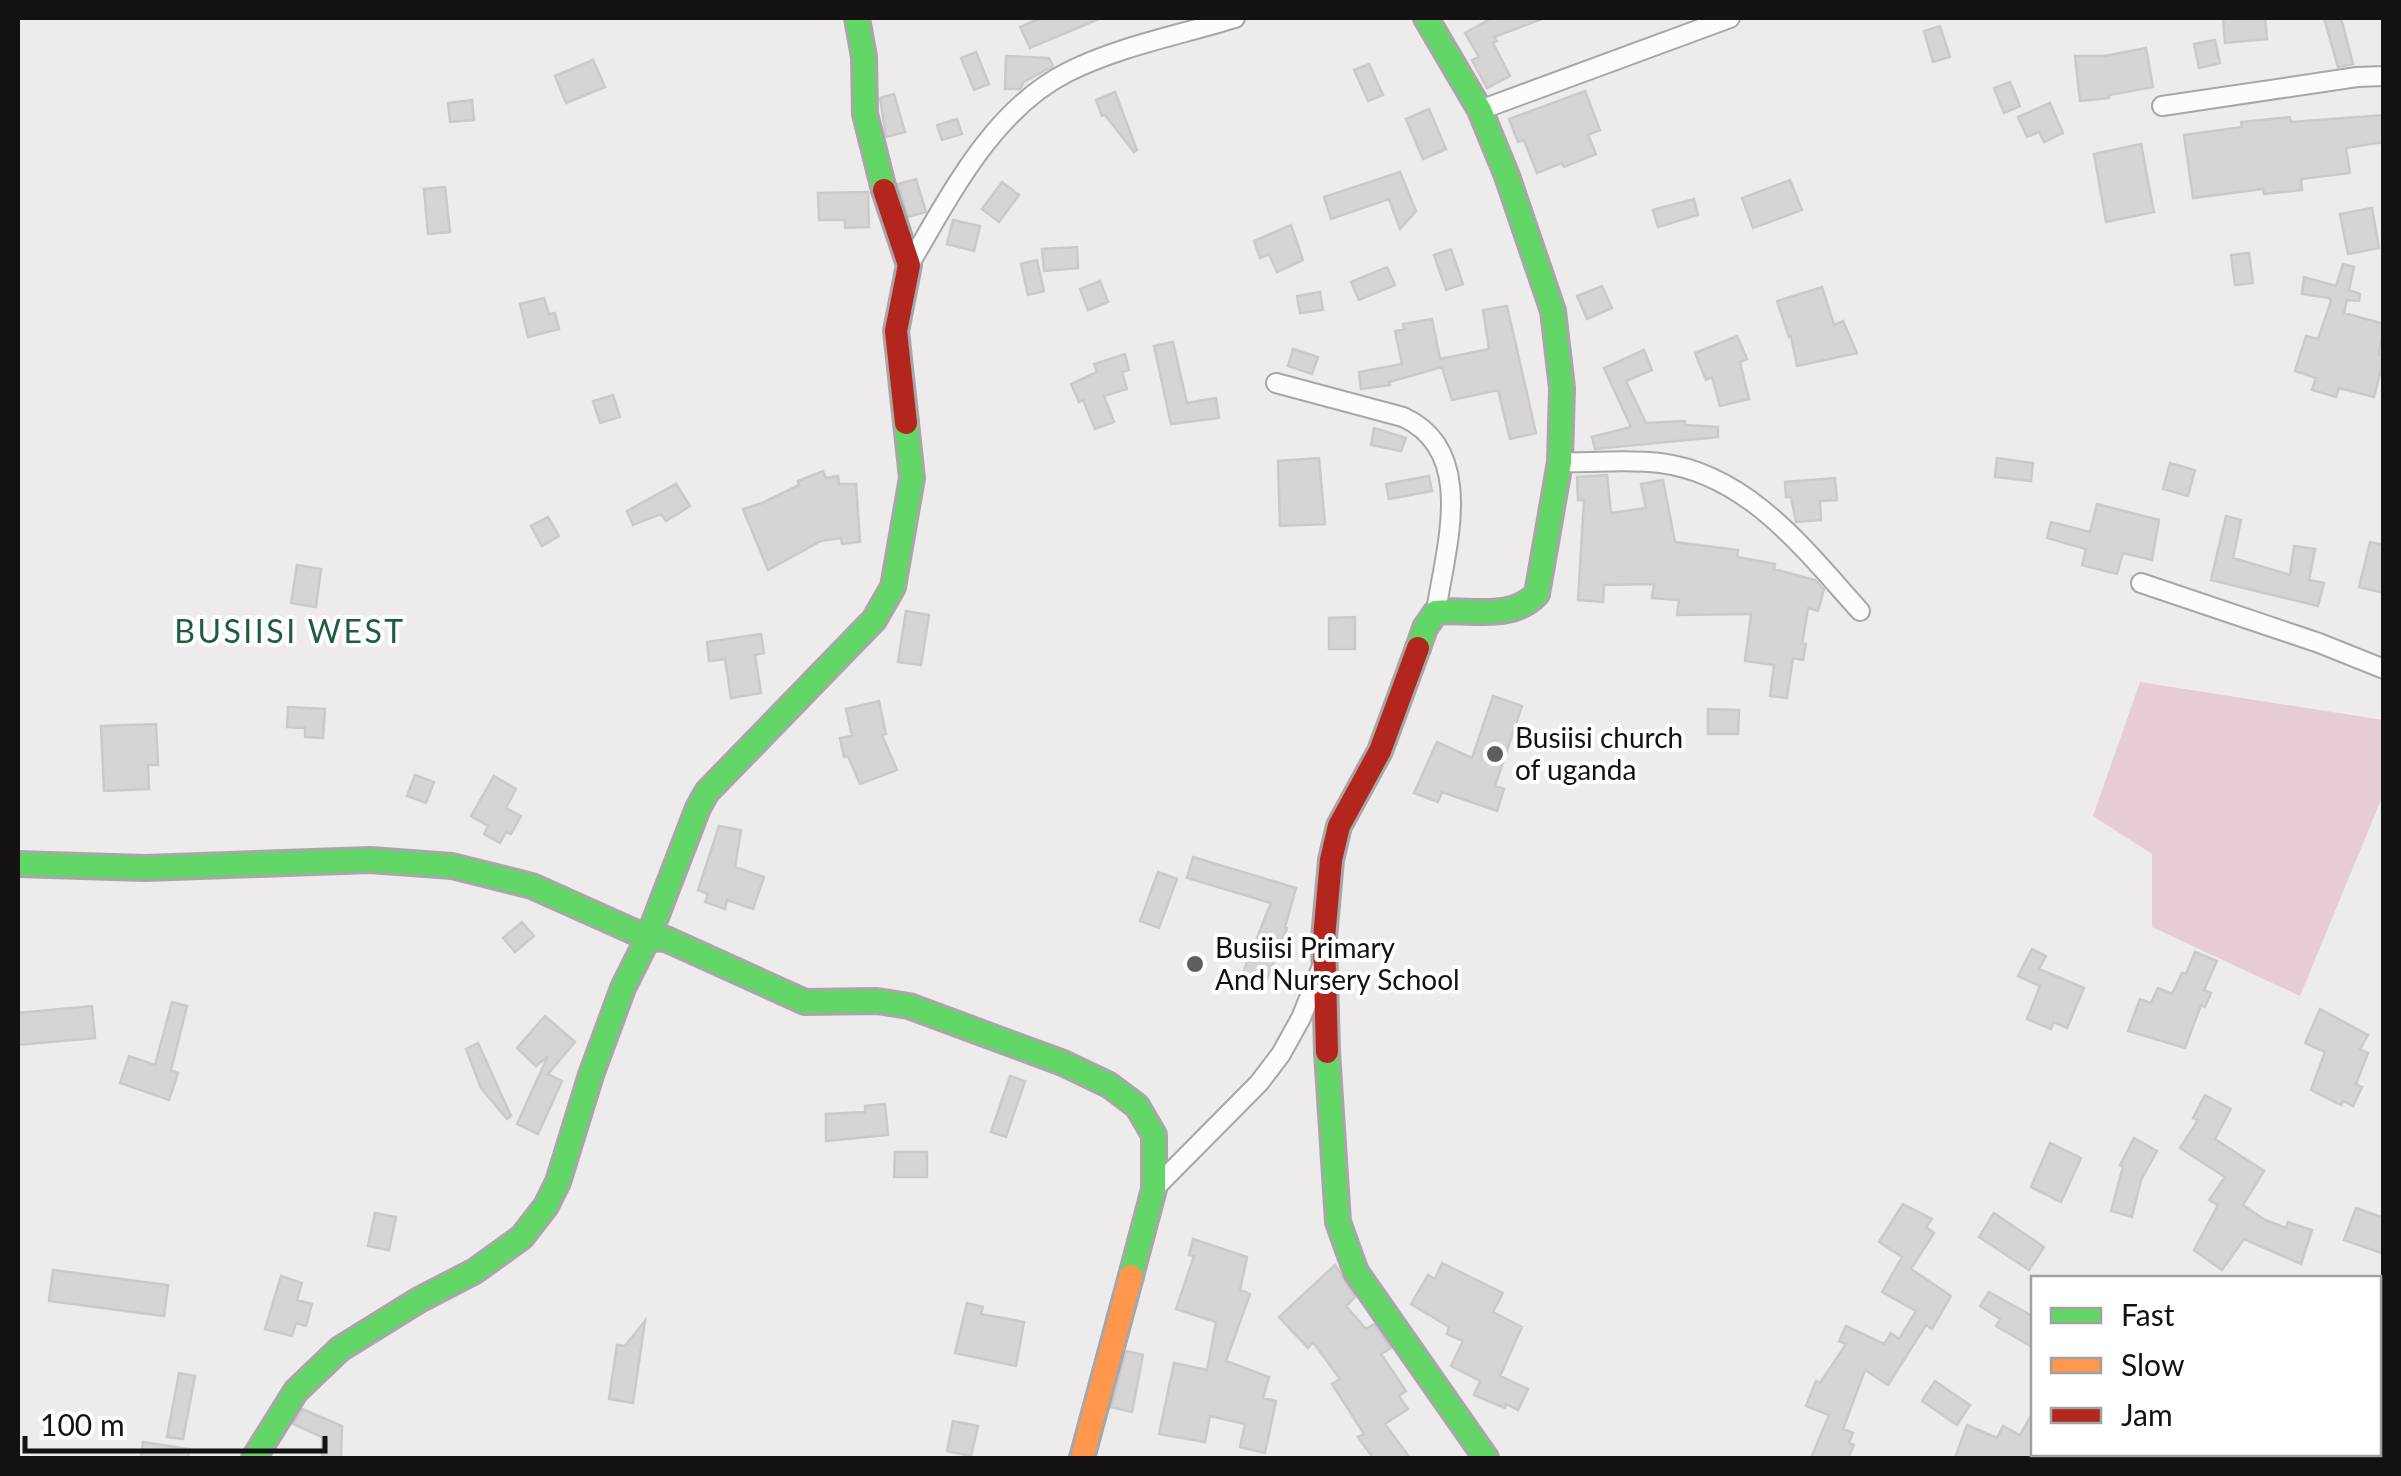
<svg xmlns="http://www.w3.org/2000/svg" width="2401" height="1476" font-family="Lato,sans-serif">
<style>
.green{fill:#e5cdd3}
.building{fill:#d6d4d4;stroke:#cbc9ca;stroke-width:2.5}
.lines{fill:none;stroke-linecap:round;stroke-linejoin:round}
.street-casing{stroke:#a8a6a7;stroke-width:22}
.fast-casing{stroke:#a8a6a7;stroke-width:28}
.slow-casing{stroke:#a8a6a7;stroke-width:28}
.jam-casing{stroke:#a8a6a7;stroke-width:28}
.street{stroke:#fcfcfc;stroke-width:18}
.fast{stroke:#63d668;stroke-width:22}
.slow{stroke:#ff974d;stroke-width:22}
.jam{stroke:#b3261e;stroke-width:22}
.poi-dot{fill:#605d5e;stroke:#fff;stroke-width:4}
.labels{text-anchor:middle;stroke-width:8;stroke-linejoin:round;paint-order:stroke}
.poi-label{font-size:28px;fill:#131112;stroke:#fff;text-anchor:start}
.quarter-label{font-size:32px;letter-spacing:2.5px;fill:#1e5c3f;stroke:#fff}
</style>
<rect width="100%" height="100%" fill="#eeebec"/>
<path class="green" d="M2140,682L2383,720V795L2300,996L2152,927V854L2093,816Z"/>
<path class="building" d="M1041,18H1101L1030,48L1020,27Z
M1492,18L1542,19L1494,37L1497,41L1493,43L1510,76L1487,88L1472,60L1479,57L1465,33Z
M2223,18H2265L2267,39L2225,43Z
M2324,18H2341L2353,64L2338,67Z
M1940,26L1950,57L1933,62L1924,31Z
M2215,40L2220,63L2199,68L2194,44Z
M2146,48L2153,87L2109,95V98L2080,101L2075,56H2104Z
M976,52L989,84L974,90L961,58Z
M1006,56L1049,58L1053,66L1024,82L1020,89H1005Z
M593,60L605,87L566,103L555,76Z
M1369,64L1383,95L1368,101L1354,70Z
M2010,82L2020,106L2004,113L1994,88Z
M1585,91L1600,130L1588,135L1596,154L1564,167L1562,163L1537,173L1524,140L1518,142L1509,119Z
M1115,92L1137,150L1134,152L1105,115L1102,116L1096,100Z
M894,94L905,132L886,137L880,98Z
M472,100L474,120L450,122L448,103Z
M2050,103L2063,133L2044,142L2039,132L2027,137L2018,117Z
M1429,109L1446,149L1423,159L1406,119Z
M2384,115V142L2346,148L2350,173L2301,179L2302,190L2264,194L2263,189L2193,198L2184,135L2242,127L2241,122L2290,117L2291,122Z
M957,119L962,134L942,140L937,125Z
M2141,144L2154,212L2106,222L2094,154Z
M1400,172L1416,211L1400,229L1389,199L1331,219L1324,197Z
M916,179L926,212L908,217L898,184Z
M1790,180L1802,210L1753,228L1742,198Z
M1002,182L1019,195L999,222L982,209Z
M445,187L450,232L428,234L424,189Z
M868,192L869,227L845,228V220H819L818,193Z
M1694,199L1698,215L1658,227L1653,210Z
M2372,208L2379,248L2348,254L2340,214Z
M953,220L980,226L974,251L947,244Z
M1291,225L1303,260L1277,272L1269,254L1260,258L1254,241Z
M1077,247L1078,268L1044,271L1042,249Z
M1451,249L1463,284L1446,290L1434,255Z
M2249,253L2253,283L2235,285L2231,255Z
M1037,260L1044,291L1028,295L1021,264Z
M2343,264L2354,267L2349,290L2360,294L2359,301L2347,300L2344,313L2384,324L2379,353L2384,358L2374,397L2339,388L2336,397L2312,390L2316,378L2295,371L2306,336L2318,339L2331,301L2329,298L2302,294L2304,277L2336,286Z
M1387,267L1395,285L1359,300L1351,282Z
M1100,281L1108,302L1088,310L1080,289Z
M1602,286L1612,308L1587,319L1577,296Z
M1822,287L1834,325L1843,321L1857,353L1797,366L1791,336L1789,337L1777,301Z
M1320,292L1323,310L1300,313L1297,296Z
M544,298L549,314L555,313L559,329L528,337L520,304Z
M1507,306L1536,433L1510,439L1498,390L1452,400L1442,367L1389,382L1390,385L1361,389L1359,372L1402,364L1395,331L1404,329L1403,324L1432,319L1440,359L1489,349L1483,310Z
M1737,336L1747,359L1740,362L1749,399L1720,406L1712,377L1706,380L1695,353Z
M1173,342L1187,403L1216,398L1219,418L1171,424L1154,346Z
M1293,349L1318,357L1312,374L1288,366Z
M1644,350L1652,370L1626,381L1646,423L1685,421V425L1718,427V437L1595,449L1592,437L1631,427L1604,368Z
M1125,354L1129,370L1122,372L1127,389L1104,396L1114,422L1095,429L1083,400L1079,402L1071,384L1097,372L1094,364Z
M613,395L620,417L600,423L593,401Z
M1374,428L1406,438L1401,451L1371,445Z
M1319,458L1325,524L1280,526L1278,461Z
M1997,458L2033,463L2031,481L1995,477Z
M2170,463L2195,470L2188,496L2163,489Z
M823,471L826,478L838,476L839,484H856L860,542L842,544L841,538L821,541L768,570L743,509L762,503L799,485L798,481Z
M1607,475L1611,513L1646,508L1641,484L1663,480L1675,542L1738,550L1737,557L1775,564L1774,569L1815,580L1824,589L1818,611L1808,608L1802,644H1806L1803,660L1793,658L1787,698L1770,696L1774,665L1745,661L1751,614L1677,615L1679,600L1652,598L1654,584L1604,585L1603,602L1578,600L1584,500H1578L1577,477Z
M1429,476L1432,491L1389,499L1386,484Z
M1835,478L1837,500L1820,501L1821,520L1796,522L1791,497H1786L1785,482Z
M676,484L690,506L666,521L661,514L633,525L627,511Z
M2097,504L2159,520L2152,560L2123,553L2117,574L2082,565L2086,549L2047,538L2051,522L2090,532Z
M2226,516L2241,520L2233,558L2290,575L2294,546L2315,549L2309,580L2324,583L2318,606L2211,580Z
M548,517L559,536L542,546L531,526Z
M2370,542L2384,545V593L2359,587Z
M297,565L321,569L316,607L291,603Z
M906,611L929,615L921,665L898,662Z
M1355,617V649H1329V618Z
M761,634L764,653L755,655L761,693L731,698L725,659L709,661L707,642Z
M1493,696L1522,706L1495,786L1504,789L1497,811L1442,792L1438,802L1414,793L1437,742L1472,758Z
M879,701L886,734L882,735L897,770L860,784L848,756L844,757L840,738L852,736L846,709Z
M288,707L325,709L323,738L305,737V728L287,727Z
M1708,709L1739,710L1738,734H1708Z
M156,724L158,765H148L149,789L104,791L101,726Z
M415,775L434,782L426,803L407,796Z
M494,776L516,789L506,808L521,816L511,834L506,832L500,843L484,834L488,826L471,816Z
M719,826L741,830L735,867L764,877L753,909L727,900L725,909L705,902L708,894L698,890Z
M1193,857L1296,888L1285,927L1287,928L1265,984L1242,975L1271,903L1187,878Z
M1158,872L1177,879L1159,928L1140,921Z
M522,922L534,936L515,952L503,938Z
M2032,949L2046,956L2039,969L2084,988L2067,1028L2054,1022L2051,1029L2027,1019L2040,986L2018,976Z
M2195,952L2217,961L2204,990L2211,993L2205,1007L2201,1005L2185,1048L2128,1031L2140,999L2151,1003L2158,988L2172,994L2182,973L2186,974Z
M172,1002L187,1006L171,1070L178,1073L169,1100L120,1083L129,1056L155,1065Z
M92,1006L95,1038L18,1045V1013Z
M2320,1009L2368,1035L2360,1049L2368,1053L2356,1084L2362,1087L2353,1106L2343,1101L2341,1105L2311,1090L2325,1052L2305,1043Z
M545,1016L575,1042L548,1074L562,1081L538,1134L517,1124L548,1056L536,1066L517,1048Z
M478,1043L511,1116L507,1119L481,1088L466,1049Z
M1010,1076L1025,1081L1006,1137L991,1132Z
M2205,1095L2231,1109L2215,1139L2264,1171L2243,1205L2265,1220L2286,1228L2288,1222L2312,1230L2301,1264L2244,1239L2222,1270L2194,1250L2218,1205L2209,1200L2225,1177L2180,1148L2198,1120L2193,1118Z
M885,1104L888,1135L826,1141V1114L865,1112V1106Z
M2134,1138L2157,1151L2141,1180L2132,1217L2111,1211L2123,1167L2120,1165Z
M2050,1143L2081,1158L2061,1202L2031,1187Z
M895,1152H927V1177H894Z
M1903,1204L1932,1219L1926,1227L1934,1233L1911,1269L1951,1296L1932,1329L1926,1325L1888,1385L1865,1370L1843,1429L1853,1433L1849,1443L1854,1445L1848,1458H1811L1829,1415L1806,1406L1816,1381L1820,1383L1846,1344L1839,1341L1846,1326L1884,1344L1891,1333L1899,1339L1916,1311L1882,1292L1902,1257L1879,1242Z
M2356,1208L2384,1218V1254L2344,1240Z
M375,1213L396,1217L389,1250L368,1246Z
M1994,1213L2044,1247L2029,1270L1979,1237Z
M1193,1239L1247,1257L1240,1290L1250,1294L1226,1361L1269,1377L1263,1398L1276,1401L1265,1453L1240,1447L1245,1424L1210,1416L1205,1442L1159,1434L1174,1363L1207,1370L1216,1322L1176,1309L1194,1256L1189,1255Z
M1442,1263L1503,1293L1493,1312L1522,1327L1500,1376L1528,1389L1518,1410L1506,1404L1505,1408L1474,1395L1480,1381L1451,1366L1463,1341L1447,1334L1449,1327L1411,1304L1428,1275L1435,1279Z
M1335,1265L1355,1297L1346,1306L1366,1329L1374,1324L1391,1348L1381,1354L1406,1391L1399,1396L1408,1409L1385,1424L1410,1458H1373L1358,1437L1364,1434L1332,1384L1340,1379L1313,1342L1308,1348L1279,1317Z
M53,1270L168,1285L164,1316L49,1301Z
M281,1276L302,1283L297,1300L312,1304L306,1326L296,1323L292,1336L265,1329Z
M1989,1292L2034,1317V1348L1996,1326L2000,1319L1980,1306Z
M967,1303L983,1307L981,1314L1024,1322L1016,1366L955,1353Z
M645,1321L633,1403L609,1399L617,1345L625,1346Z
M1126,1351L1143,1355L1132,1412L1111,1407Z
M179,1373L195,1376L183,1439L167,1437Z
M1935,1381L1970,1405L1957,1425L1922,1401Z
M302,1409L342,1426L341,1458H322V1437L293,1424Z
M2034,1410V1458H1955L1967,1425L1997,1438L2003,1426L2020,1435Z
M953,1421L978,1426L971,1456L947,1451Z
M143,1442L189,1449L188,1458H141Z"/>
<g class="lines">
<g class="street-casing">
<path id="street" d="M2162,106L2357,77L2384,76
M1480,110L1730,18
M909,265C950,196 992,110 1068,72C1120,46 1180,35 1235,18
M1276,383L1403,417C1478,451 1445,549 1436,612
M1560,462C1593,463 1628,459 1660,463C1748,474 1805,550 1860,611
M2141,583L2319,643L2384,669
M1154,1189L1259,1083L1281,1054L1301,1018L1322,966"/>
</g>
<g class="fast-casing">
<path id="fast" d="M857,18L864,57L865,114L884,190
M1418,648L1425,628L1436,612C1471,608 1510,622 1537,594L1560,462L1562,388L1553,311L1507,176L1480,110L1426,18
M18,864L145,868L370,860L452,866L532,886L648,938L666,939L805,1002L877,1001L909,1006L1063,1063L1109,1085L1137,1106L1154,1135V1189L1131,1276
M1327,1052L1338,1222L1356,1272L1486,1458
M254,1458L296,1391L340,1349L419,1300L475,1271L522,1237L546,1206L558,1182L591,1075L623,988L648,938L698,808L707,792L874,620L893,587L912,478L906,423"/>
</g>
<g class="slow-casing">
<path id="slow" d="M1082,1458L1131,1276"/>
</g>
<g class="jam-casing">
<path id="jam" d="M884,190L909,265L896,331L906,423
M1327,1052L1324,938L1331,860L1339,826L1380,751L1418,648"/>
</g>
<use href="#street" class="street"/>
<use href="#fast" class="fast"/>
<use href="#slow" class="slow"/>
<use href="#jam" class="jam"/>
</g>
<g class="poi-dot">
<circle cx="1495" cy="754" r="10"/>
<circle cx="1195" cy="964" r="10"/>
</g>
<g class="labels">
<g class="poi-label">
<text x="1515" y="748">Busiisi church<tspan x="1515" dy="32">of uganda</tspan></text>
<text x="1215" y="958">Busiisi Primary<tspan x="1215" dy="32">And Nursery School</tspan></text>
</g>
<g class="quarter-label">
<text x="290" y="643">BUSIISI WEST</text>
</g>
</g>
<rect width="2401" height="1476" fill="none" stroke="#131112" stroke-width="40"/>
<rect x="2031" y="1276" width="350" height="180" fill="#ffffff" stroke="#a1a0a0" stroke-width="2.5"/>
<rect x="2051" y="1308" width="50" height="15" fill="#63d668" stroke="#a1a0a0" stroke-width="2.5"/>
<text x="2121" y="1326" font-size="30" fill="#131112">Fast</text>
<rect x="2051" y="1358" width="50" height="15" fill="#ff974d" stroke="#a1a0a0" stroke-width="2.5"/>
<text x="2121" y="1376" font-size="30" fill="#131112">Slow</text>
<rect x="2051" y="1408" width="50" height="15" fill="#b3261e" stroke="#a1a0a0" stroke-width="2.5"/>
<text x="2121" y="1426" font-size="30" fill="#131112">Jam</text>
<path d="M25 1436v15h300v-15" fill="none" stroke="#131112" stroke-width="5"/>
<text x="40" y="1436" font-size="30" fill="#131112" stroke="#ffffff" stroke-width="8" paint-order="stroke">100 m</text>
</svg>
